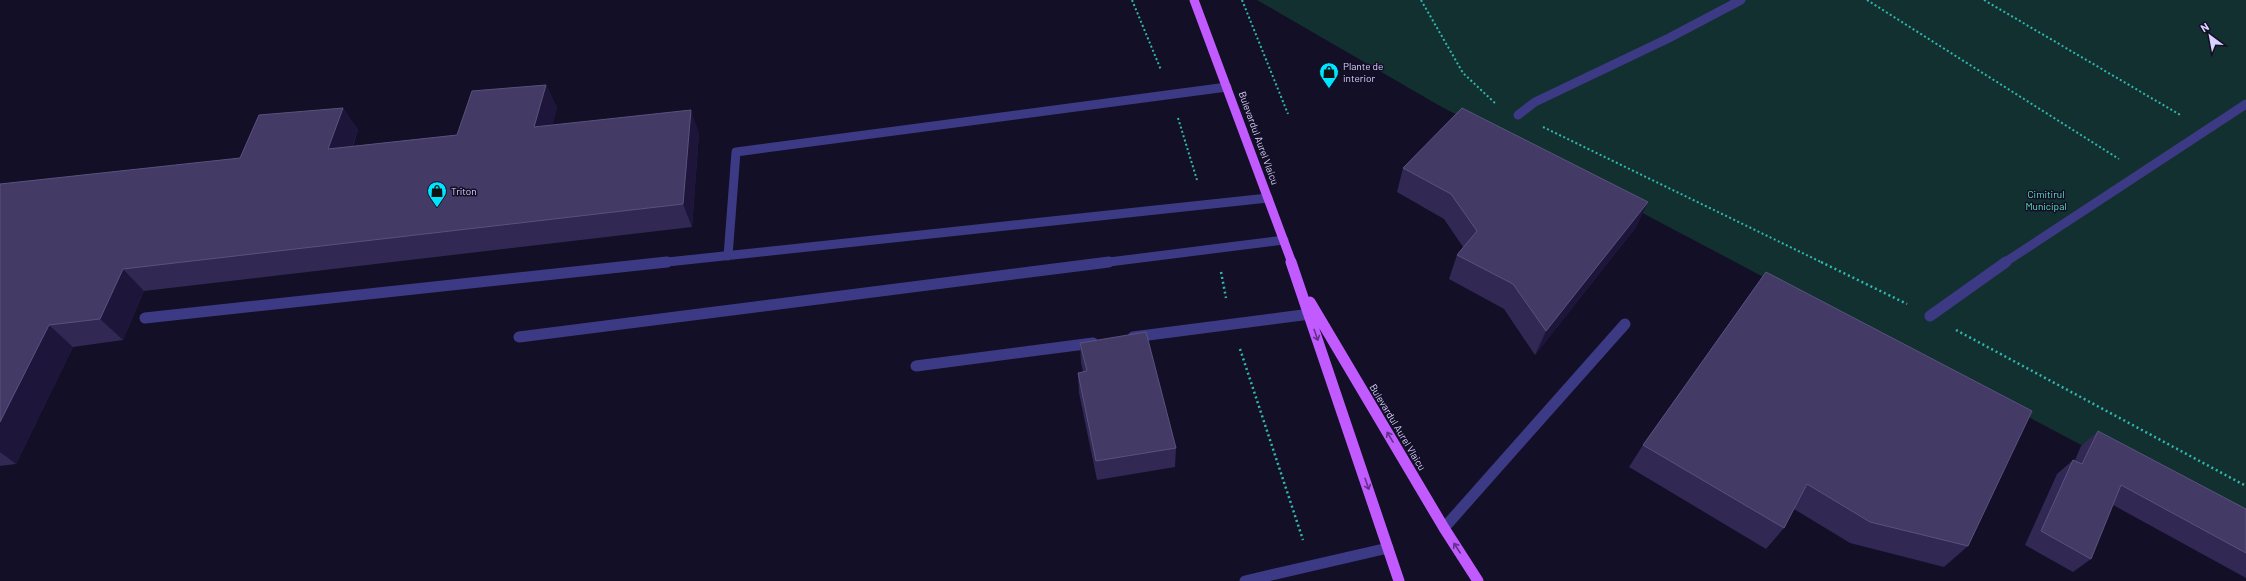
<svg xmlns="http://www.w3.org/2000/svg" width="2246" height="581" font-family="Barlow,sans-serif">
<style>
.green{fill:#12302f}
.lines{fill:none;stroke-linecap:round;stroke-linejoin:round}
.path-far1{stroke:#2fb8b0;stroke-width:2;stroke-dasharray:2 2.5;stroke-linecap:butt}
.path{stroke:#2fb8b0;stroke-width:2.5;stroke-dasharray:2 3;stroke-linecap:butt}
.lane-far1{stroke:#3d3a85;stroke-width:9}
.lane{stroke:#3d3a85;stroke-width:11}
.primary-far1{stroke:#c25bff;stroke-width:9}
.primary{stroke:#c25bff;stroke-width:11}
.wall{fill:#312854}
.shaded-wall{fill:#1d163a}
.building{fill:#433a66;stroke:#5a527e}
.oneway{stroke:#623188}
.labels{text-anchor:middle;stroke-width:3;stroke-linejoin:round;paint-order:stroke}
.poi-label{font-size:10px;fill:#d9d4ff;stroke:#130f26;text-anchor:start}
.street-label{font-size:10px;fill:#d9d4ff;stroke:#130f26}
.park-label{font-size:10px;fill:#5fe0c0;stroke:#130f26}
</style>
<rect width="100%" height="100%" fill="#130f26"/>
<path class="green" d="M1257,0H2246V532L1440,106Z"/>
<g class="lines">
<path class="path-far1" d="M1132,0L1161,70
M1242,0L1288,114
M1421,0L1463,73L1496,104
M1867,0L2119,159
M1984,0L2182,116
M1178,118L1197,180
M1543,127L1823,263"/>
<path class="path" d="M1821,262L1907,304
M1221,272L1226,298
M1956,330L2246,486
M1240,349L1303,540"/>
<path class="lane-far1" d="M1518,115L1535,102L1669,38L1741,0
M728,256L736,152L1227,87
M658,263L1268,198
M1101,263L1284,240
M2004,263L2246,104"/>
<path class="lane" d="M1930,316L2006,262
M145,318L667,262
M519,337L1109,262
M1133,337L1310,314
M916,366L1093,343
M1444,528L1625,324
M1245,581L1388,548"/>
<path class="primary-far1" d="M1194,0L1292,263"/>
<path class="primary" d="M1291,262L1399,581
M1310,302L1444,528L1478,581"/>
</g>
<path class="wall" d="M546,85L557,108L552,125L699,133L692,227L144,291L123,340L73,347L16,464L0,466V184L240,158L343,108L358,130L353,146L457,135Z
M1403,168L1637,226L1535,355L1504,309L1449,279L1457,255L1463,247L1444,219L1397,192Z
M1766,272L1968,546L1944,567L1850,543L1794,509L1784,528L1766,549L1629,467L1643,445Z
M1080,343L1176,448L1175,467L1097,480L1079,393L1078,373L1083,372L1081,363Z
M2098,431L2246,509V578L2113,505L2091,559L2073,572L2025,545L2057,474L2073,460H2075L2081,446Z"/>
<path class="shaded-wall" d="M546,85L557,108L546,149L534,127Z
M343,108L358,130L343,172L328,149Z
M691,110L699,133L692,227L683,204Z
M1648,202L1637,226L1535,355L1546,331Z
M123,269L144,291L123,340L100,319Z
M49,325L73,347L16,464L0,452V422Z"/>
<path class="building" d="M546,85L534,127L691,110L683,204L123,269L100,319L49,325L0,422V184L240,158L259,115L343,108L328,149L457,135L472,91Z
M1462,108L1648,202L1546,331L1513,284L1457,255L1477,231L1451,194L1403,168Z
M1766,272L2032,411L1968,546L1870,522L1807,484L1784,528L1643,445Z
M1146,332L1176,448L1096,461L1078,373L1087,371L1080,343Z
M2098,431L2246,509V553L2121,485L2091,559L2041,531L2073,460L2082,464Z"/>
<defs><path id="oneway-shaft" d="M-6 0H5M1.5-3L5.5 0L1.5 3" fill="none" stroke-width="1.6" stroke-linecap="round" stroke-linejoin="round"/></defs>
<g class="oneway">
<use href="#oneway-shaft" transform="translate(1316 335) rotate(71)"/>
<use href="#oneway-shaft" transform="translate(1390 437) rotate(-121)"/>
<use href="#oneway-shaft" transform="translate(1367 484) rotate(71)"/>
<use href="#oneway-shaft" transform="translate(1457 548) rotate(-123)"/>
</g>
<defs>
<g id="shop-pin" transform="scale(1)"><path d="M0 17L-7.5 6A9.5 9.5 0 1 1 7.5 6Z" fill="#00e5ff" stroke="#130f26"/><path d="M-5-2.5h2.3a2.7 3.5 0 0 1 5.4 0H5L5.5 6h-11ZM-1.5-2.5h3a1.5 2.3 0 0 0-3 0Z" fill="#111"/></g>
</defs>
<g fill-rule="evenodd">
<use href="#shop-pin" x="1329" y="72"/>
<use href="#shop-pin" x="437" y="191"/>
</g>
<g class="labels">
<g class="poi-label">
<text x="1343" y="70">Plante de<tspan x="1343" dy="12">interior</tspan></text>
<text x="451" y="195">Triton</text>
</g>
<g class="street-label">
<text transform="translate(1259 138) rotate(70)" y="4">Bulevardul Aurel Vlaicu</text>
<text transform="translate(1398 427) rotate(59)" y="4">Bulevardul Aurel Vlaicu</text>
</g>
<g class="park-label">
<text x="2046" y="198">Cimitirul<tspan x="2046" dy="12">Municipal</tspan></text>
</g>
</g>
<g transform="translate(2210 36) rotate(328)" stroke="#130f26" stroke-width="3" paint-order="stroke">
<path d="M0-3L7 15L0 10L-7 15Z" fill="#d9d4ff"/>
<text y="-6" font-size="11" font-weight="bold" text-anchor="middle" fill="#d9d4ff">N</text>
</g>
</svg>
